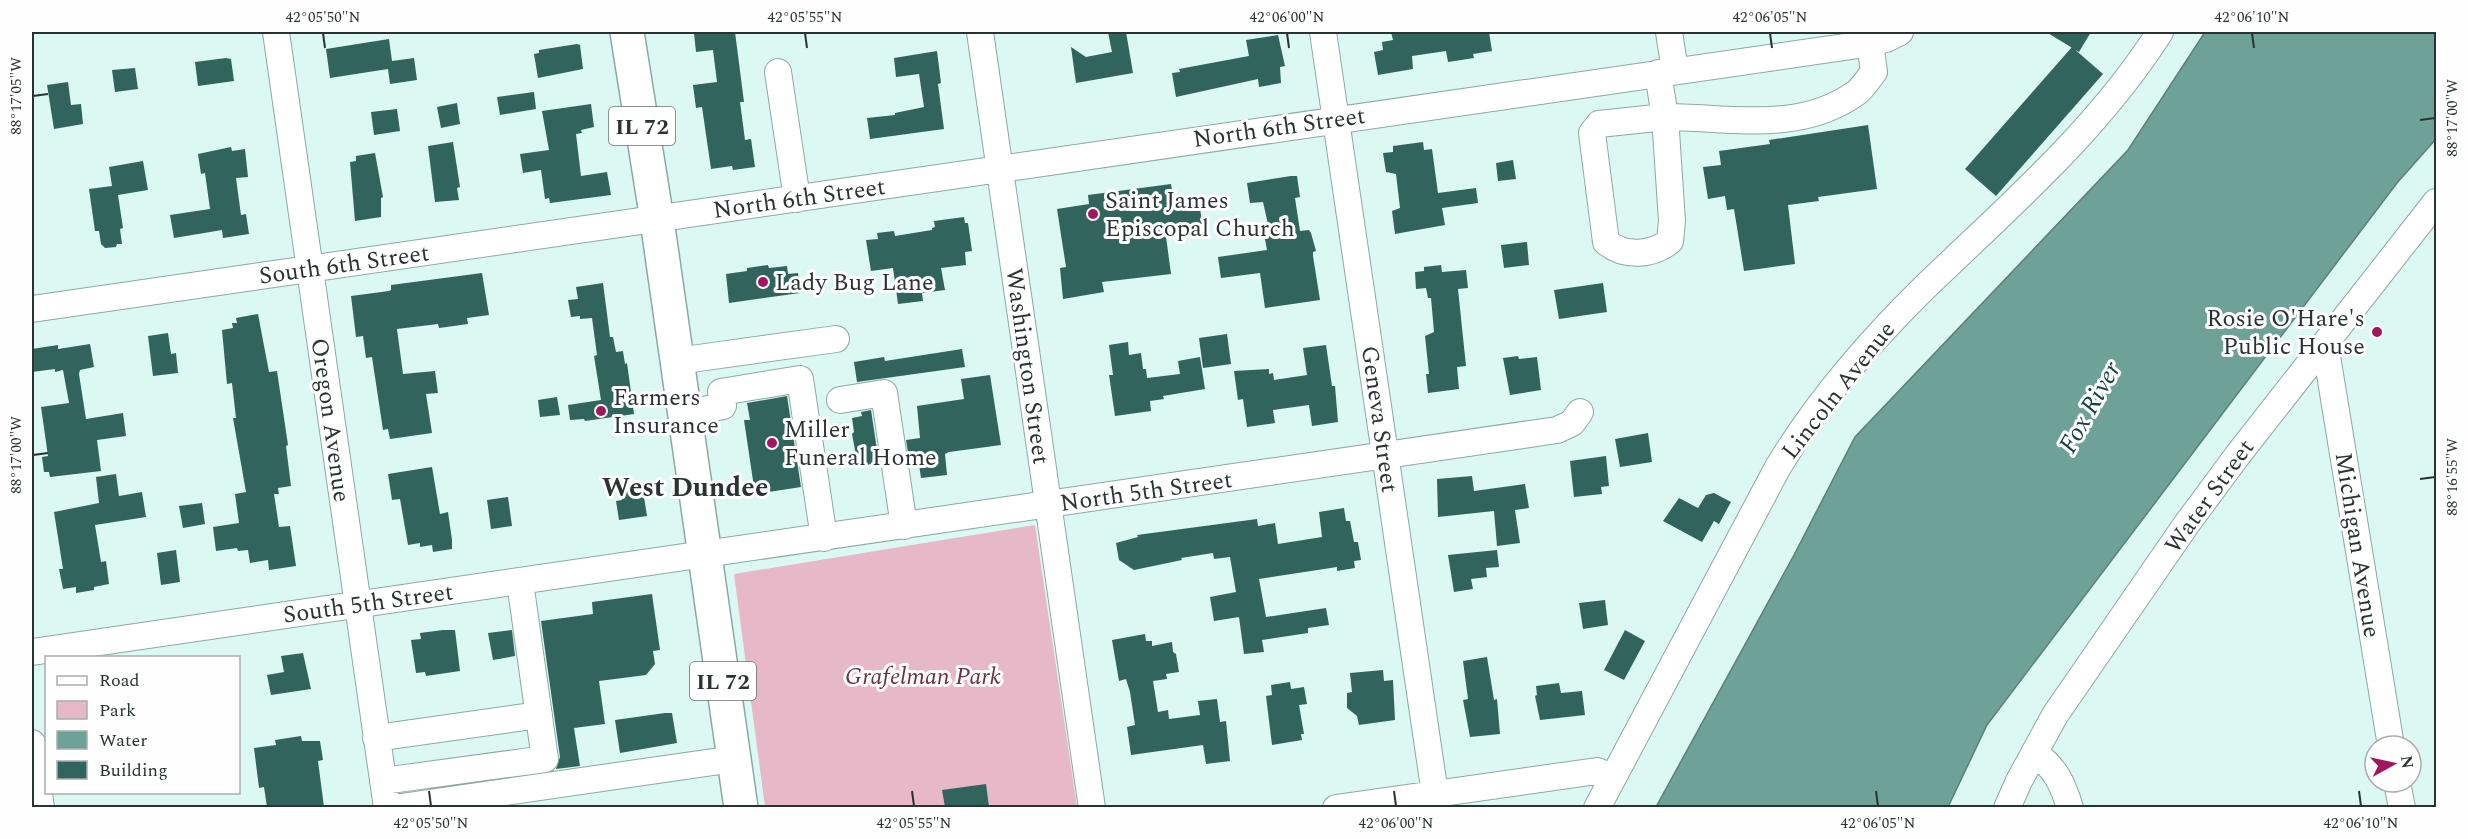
<svg xmlns="http://www.w3.org/2000/svg" width="2468" height="839" font-family="Spectral,serif">
<style>
.green{fill:#e6b8c8}
.water{fill:#6ea298;stroke:#598179;stroke-width:1.5}
.building{fill:#31645c}
.lines{fill:none;stroke-linecap:round;stroke-linejoin:round}
.minor-casing{stroke:#8da8a3;stroke-width:28}
.major-casing{stroke:#8da8a3;stroke-width:36}
.minor{stroke:#fff;stroke-width:26}
.major{stroke:#fff;stroke-width:33}
.ticks{fill:none;stroke:#293432;stroke-width:2}
.poi-dot{fill:#a1165f;stroke:#fefefe;stroke-width:2}
.labels{text-anchor:middle;stroke-width:6;stroke-linejoin:round;paint-order:stroke}
.shield{fill:#fefefe;stroke:#69716f;stroke-width:1.5}
.shield-label{font-size:22px;font-weight:bold;fill:#293432}
.street-label{font-size:24px;fill:#293432;stroke:#fefefe}
.poi-label{font-size:24px;fill:#293432;stroke:#fefefe;text-anchor:start}
.park-label{font-size:24px;font-style:italic;fill:#6a3148;stroke:#fefefe}
.water-label{font-size:26px;font-style:italic;fill:#15443d;stroke:#fefefe}
.quarter-label{font-size:27px;font-weight:bold;fill:#293432;stroke:#fefefe}
.neatline{fill:none;stroke:#293432;stroke-width:2}
.ticks-label{font-size:15px;text-anchor:middle;fill:#293432}
</style>
<rect width="100%" height="100%" fill="#dcf8f3"/>
<path class="green" d="M1035,525L1077,807H765L734,574Z"/>
<path class="water" d="M2205,32H2436V139L2397,183L1987,725L1948,807H1656L1794,555L1855,437L2128,150Z"/>
<path class="building" d="M706,32H735L744,102H740L745,140L751,139L755,167L733,170L732,166L711,169L702,107L696,108L693,85L717,82L713,50L696,52L694,33Z
M1108,32H1126L1133,73L1076,83L1071,47L1086,57L1112,52Z
M1391,32H1489L1492,51L1473,54L1474,58L1448,62L1446,51L1412,56L1413,69L1378,75L1374,52L1383,50L1382,42L1393,40Z
M2046,32H2091L2079,52Z
M1278,35L1285,66L1280,67L1281,83L1259,87L1258,79L1176,97L1172,73L1180,72L1179,69L1249,56L1246,40Z
M389,39L392,61L414,58L417,80L390,84L388,69L330,78L326,49Z
M577,44L580,45L583,69L538,78L534,54L539,53V50Z
M2072,47L2103,74L1996,196L1965,169Z
M937,51L941,83L938,84L944,129L870,139L867,118L895,115V113L924,107L919,74L896,77L894,58Z
M226,58L231,59L234,81L198,86L195,62Z
M135,68L138,89L115,92L112,70Z
M68,82L71,105L81,104L83,124L54,129L47,85Z
M534,92L536,109L500,115L497,97Z
M457,103L460,124L441,128L437,107Z
M591,104L594,127L581,130L582,133L576,134L581,176L607,172L611,195L550,203L549,198L545,199L541,170L523,173L520,154L549,150L542,111Z
M397,109L400,131L374,135L371,112Z
M1868,125L1877,189L1818,197L1819,201L1788,205L1795,264L1744,271L1734,209L1727,210L1725,196L1708,199L1703,167L1721,165L1719,151L1770,144L1769,140Z
M453,142L460,187L457,188L459,200L435,202L428,146Z
M1423,142L1424,150L1432,149L1438,193L1476,188L1478,203L1442,208L1445,225L1395,234L1392,211L1400,208L1396,174L1386,172L1383,153L1393,152V146Z
M231,147L232,151L245,149L248,177L236,178L241,215L246,214L249,234L223,238L222,230L174,238L170,215L210,209L205,173L201,174L198,154Z
M375,153L383,197L381,198V217L355,221L350,162L356,161V156Z
M1513,160L1516,179L1498,181L1496,163Z
M143,161L148,190L118,195L123,228L120,229L122,244H117L116,247L105,248L101,244L99,231H95L89,189L112,186L109,167Z
M1291,176H1297L1300,197L1295,198L1300,231L1309,230L1311,233L1316,251L1313,252V256L1320,300L1265,308L1260,273L1221,278L1218,257L1267,250L1264,234L1270,233L1263,202L1250,203L1247,183Z
M1171,184L1174,203L1199,199L1202,224L1165,229L1171,274L1102,282L1104,292L1063,299L1060,268L1066,267L1057,209L1089,204L1088,195Z
M964,217L965,223H968L972,251L965,252L966,265L941,268L945,290L922,293L923,301L898,304L893,268L871,271L866,240L878,239L877,233L894,231L895,236L932,230V228L935,227L934,221Z
M1527,242L1529,265L1504,268L1501,245Z
M768,265L769,268L787,266L788,274L798,273L800,293L729,303L726,274L747,271V268Z
M1441,265L1442,272L1466,270L1468,288L1458,289L1466,366L1457,367L1459,389L1428,393L1426,374H1429L1425,336L1434,332L1431,298H1428L1426,288L1416,289L1415,272L1424,271V267Z
M482,273L489,315L467,318L468,324L439,328L438,324L397,329L403,374L435,371L438,393L426,394L432,433L390,439L388,429L383,430L372,357L366,358L363,336L356,337L351,296L389,291L391,290V285Z
M603,283L610,337H613L616,352L623,351L625,364L627,363L634,414L585,421L584,419L570,420L568,405L601,400L594,356L597,355L592,318L580,319V316L571,317L568,300L578,299L576,287Z
M1603,283L1607,312L1559,319L1554,290Z
M258,314L269,372L277,371L288,445L286,446L291,486L278,488L279,494H274L279,527L290,526L296,566L269,570L268,560L250,563L248,550L238,551L237,548L216,551L213,527L239,523L235,494L246,492L233,418H236L232,383L227,384L222,330L233,328L232,323H237L236,318Z
M168,333L171,354L176,353L178,373L153,376L148,336Z
M1227,334L1231,364L1203,368L1199,338Z
M1128,342L1129,355L1141,353L1143,369H1146L1147,378L1180,374L1178,361L1200,357L1205,389L1163,396L1164,399L1150,401L1151,411L1115,416L1109,375H1113L1109,345Z
M90,344L94,367L80,370L79,374L86,419L123,413L126,436L97,440L101,471L50,477L49,472H44L42,457L48,456L41,407L69,403L63,370L55,372V369L32,372V349L58,345V349Z
M1326,345L1332,386H1335L1338,422L1312,426L1309,405L1273,410L1275,423L1247,427L1243,399L1238,400L1234,371L1269,369V374L1273,373L1274,380L1307,375L1303,348Z
M962,349L965,367L857,382L854,362L884,357L885,361Z
M1518,356L1519,359L1537,357L1541,390L1510,395L1503,358Z
M990,375L1001,445L949,452L945,454L947,475L921,478L918,458L909,459L906,440L920,438L917,406L964,399L961,379Z
M787,396L801,487L755,494L744,420H750L747,403Z
M557,397L560,415L540,417L538,400Z
M871,410L879,463L858,466L852,434L854,432L852,418L862,416L861,412Z
M1648,433L1652,462L1620,467L1615,439Z
M1606,456L1609,486L1601,487L1602,494L1574,497L1570,461Z
M432,467L440,514L448,512L452,540V549L433,552L432,545L420,547V543L408,545L400,499L392,500L388,474Z
M116,474L119,496L142,492L146,517L95,525L101,562L106,561L109,584L94,587V590L76,593V587L63,589L59,569H63L54,512L99,503L96,477Z
M1472,476L1474,491L1525,484L1529,508L1515,510L1520,543L1497,546L1494,511L1438,517L1437,479Z
M636,484L639,497H644L647,516L619,520L616,501L622,500L620,487Z
M1714,493L1731,502L1719,524L1714,521L1702,542L1663,521L1679,498L1698,508L1706,495Z
M508,497L512,526L491,529L487,500Z
M202,503L205,524L183,528L179,506Z
M1344,508L1346,521H1350L1354,542H1358L1361,560L1354,561L1355,568L1337,571V567L1259,579L1266,617L1326,608L1329,625L1308,628V633L1262,640L1264,652L1244,654L1239,617L1214,621L1210,597L1236,592L1230,557L1214,559L1213,553L1181,558L1182,560L1134,570L1119,560L1116,543L1138,537L1137,535L1257,519L1258,526L1275,523L1278,544L1322,537L1319,512Z
M176,550L180,582L161,585L157,553Z
M1497,550L1499,567L1486,568L1487,577L1471,579L1473,589L1454,592L1448,555Z
M652,594L660,650L653,651L655,664L646,675L599,681L605,724L574,728L580,766L556,769L560,757L541,621L593,614L592,602Z
M1605,600L1608,625L1583,629L1579,603Z
M443,630H455L460,671L426,676L425,672L416,673L411,640L421,639L420,633Z
M512,630L515,656L493,660L488,633Z
M1625,630L1645,641L1624,680L1604,670Z
M1145,634L1146,641H1152V646L1172,642L1173,652L1176,654L1179,672L1166,674L1167,679L1153,681L1158,712L1168,710L1169,719L1200,715L1198,701L1217,699L1220,722L1226,721L1230,761L1206,764L1203,745L1131,755L1127,727L1135,725L1130,692L1126,679L1119,681L1112,640Z
M303,653L311,689L271,695L267,675L284,672L281,656Z
M1487,657L1494,700L1497,699L1500,734L1470,737L1463,700L1468,699L1463,661Z
M1383,670L1384,681L1393,680L1395,720L1359,725L1357,716L1347,708V693L1352,692L1350,673Z
M1290,682L1291,689L1304,687L1307,704L1299,705L1304,734H1301L1302,740L1272,745L1266,696L1272,695L1271,685Z
M1559,683L1561,693L1582,691L1585,715L1540,720L1535,696L1537,695L1536,686Z
M665,713H672L677,743L620,753L615,720Z
M301,736L302,741H320L323,760L318,761L324,807H267L264,787L259,788L254,748L276,745L275,740Z
M986,784L989,807H945L942,790Z"/>
<g class="lines">
<g class="minor-casing">
<path id="minor" d="M276,32L387,808
M980,32L1092,808
M1323,32L1437,808
M1669,32L1675,71
M778,72L797,199
M1658,73L1665,117L1599,124L1592,133L1606,242C1624,257 1652,256 1670,241L1672,221L1665,117C1729,117 1799,134 1856,93C1863,88 1868,79 1874,72L1870,43
M32,309L1865,44L1886,39L1900,32
M2325,344L2391,746
M677,361L836,339
M840,400L884,393L904,526
M684,414L723,406L721,392L800,379L824,538
M32,652L1557,430L1572,423L1580,412
M376,738L539,715
M32,743L41,808
M2034,753C2055,767 2063,784 2070,808
M383,781L545,759L520,582
M2397,782L2402,808
M394,808L734,759
M1336,808L1597,771L1612,777
M1597,808L1778,467C1818,401 1869,342 1924,288C2008,207 2097,131 2160,32
M2007,808L2019,781L2055,715L2186,525L2237,456L2436,202"/>
</g>
<g class="major-casing">
<path id="major" d="M627,32L657,220L741,808"/>
</g>
<use href="#minor" class="minor"/>
<use href="#major" class="major"/>
</g>
<path class="ticks" d="M323,33L325,48M805,33L807,48M1287,33L1289,48M1770,33L1772,48M2252,33L2254,48M33,96L48,94M2420,120L2435,118M33,455L48,453M2420,479L2435,477M429,791L431,806M912,791L914,806M1394,791L1396,806M1876,791L1878,806M2359,791L2361,806"/>
<g class="poi-dot">
<circle cx="1093" cy="214" r="6"/>
<circle cx="763" cy="282" r="6"/>
<circle cx="2377" cy="332" r="6"/>
<circle cx="601" cy="411" r="6"/>
<circle cx="772" cy="443" r="6"/>
</g>
<g class="labels">
<g class="shield">
<rect x="609" y="107" width="66" height="38" rx="4.5"/>
<rect x="690" y="662" width="66" height="38" rx="4.5"/>
</g>
<g class="shield-label">
<text x="642" y="134">IL 72</text>
<text x="723" y="689">IL 72</text>
</g>
<g class="street-label">
<text transform="translate(1279 127) rotate(-8)" y="8">North 6th Street</text>
<text transform="translate(799 198) rotate(-8)" y="8">North 6th Street</text>
<text transform="translate(344 264) rotate(-8)" y="8">South 6th Street</text>
<text transform="translate(1028 366) rotate(82)" y="8">Washington Street</text>
<text transform="translate(1838 390) rotate(-52)" y="8">Lincoln Avenue</text>
<text transform="translate(1380 419) rotate(82)" y="8">Geneva Street</text>
<text transform="translate(331 420) rotate(82)" y="8">Oregon Avenue</text>
<text transform="translate(1146 491) rotate(-8)" y="8">North 5th Street</text>
<text transform="translate(2209 496) rotate(-54)" y="8">Water Street</text>
<text transform="translate(2358 545) rotate(81)" y="8">Michigan Avenue</text>
<text transform="translate(368 603) rotate(-8)" y="8">South 5th Street</text>
</g>
<g class="poi-label">
<text x="1105" y="208">Saint James<tspan x="1105" dy="28">Episcopal Church</tspan></text>
<text x="775" y="290">Lady Bug Lane</text>
<text x="2365" y="326" text-anchor="end">Rosie O'Hare's<tspan x="2365" dy="28">Public House</tspan></text>
<text x="613" y="405">Farmers<tspan x="613" dy="28">Insurance</tspan></text>
<text x="784" y="437">Miller<tspan x="784" dy="28">Funeral Home</tspan></text>
</g>
<g class="park-label">
<text x="923" y="684">Grafelman Park</text>
</g>
<g class="water-label">
<text transform="translate(2089 407) rotate(-61)" y="9">Fox River</text>
</g>
<g class="quarter-label">
<text x="685" y="496">West Dundee</text>
</g>
</g>
<rect width="2468" height="839" fill="none" stroke="#fefefe" stroke-width="66"/>
<rect x="45" y="656" width="195" height="138" fill="#fefefe" stroke="#a9adac" stroke-width="1.5"/>
<rect x="57" y="676" width="30" height="9" fill="#ffffff" stroke="#a9adac" stroke-width="1.5"/>
<text x="99" y="686" font-size="18" fill="#293432">Road</text>
<rect x="57" y="701" width="30" height="18" fill="#e6b8c8" stroke="#a9adac" stroke-width="1.5"/>
<text x="99" y="716" font-size="18" fill="#293432">Park</text>
<rect x="57" y="731" width="30" height="18" fill="#6ea298" stroke="#a9adac" stroke-width="1.5"/>
<text x="99" y="746" font-size="18" fill="#293432">Water</text>
<rect x="57" y="761" width="30" height="18" fill="#31645c" stroke="#a9adac" stroke-width="1.5"/>
<text x="99" y="776" font-size="18" fill="#293432">Building</text>
<g transform="translate(2393 764) rotate(82)"><circle r="28" fill="#fefefe" stroke="#a9adac" stroke-width="1.5"/>
<path d="M0-4.5L10 22L0 15L-10 22Z" fill="#a1165f"/>
<text y="-9" font-size="16" font-weight="bold" text-anchor="middle" fill="#293432">N</text>
</g>
<rect x="33" y="33" width="2402" height="773" class="neatline"/>
<g class="ticks-label">
<text x="323" y="22">42°05'50"N</text>
<text x="805" y="22">42°05'55"N</text>
<text x="1287" y="22">42°06'00"N</text>
<text x="1770" y="22">42°06'05"N</text>
<text x="2252" y="22">42°06'10"N</text>
<text transform="translate(16 96) rotate(-90)" y="5">88°17'05"W</text>
<text transform="translate(2452 118) rotate(-90)" y="5">88°17'00"W</text>
<text transform="translate(16 455) rotate(-90)" y="5">88°17'00"W</text>
<text transform="translate(2452 477) rotate(-90)" y="5">88°16'55"W</text>
<text x="431" y="828">42°05'50"N</text>
<text x="914" y="828">42°05'55"N</text>
<text x="1396" y="828">42°06'00"N</text>
<text x="1878" y="828">42°06'05"N</text>
<text x="2361" y="828">42°06'10"N</text>
</g>
</svg>
